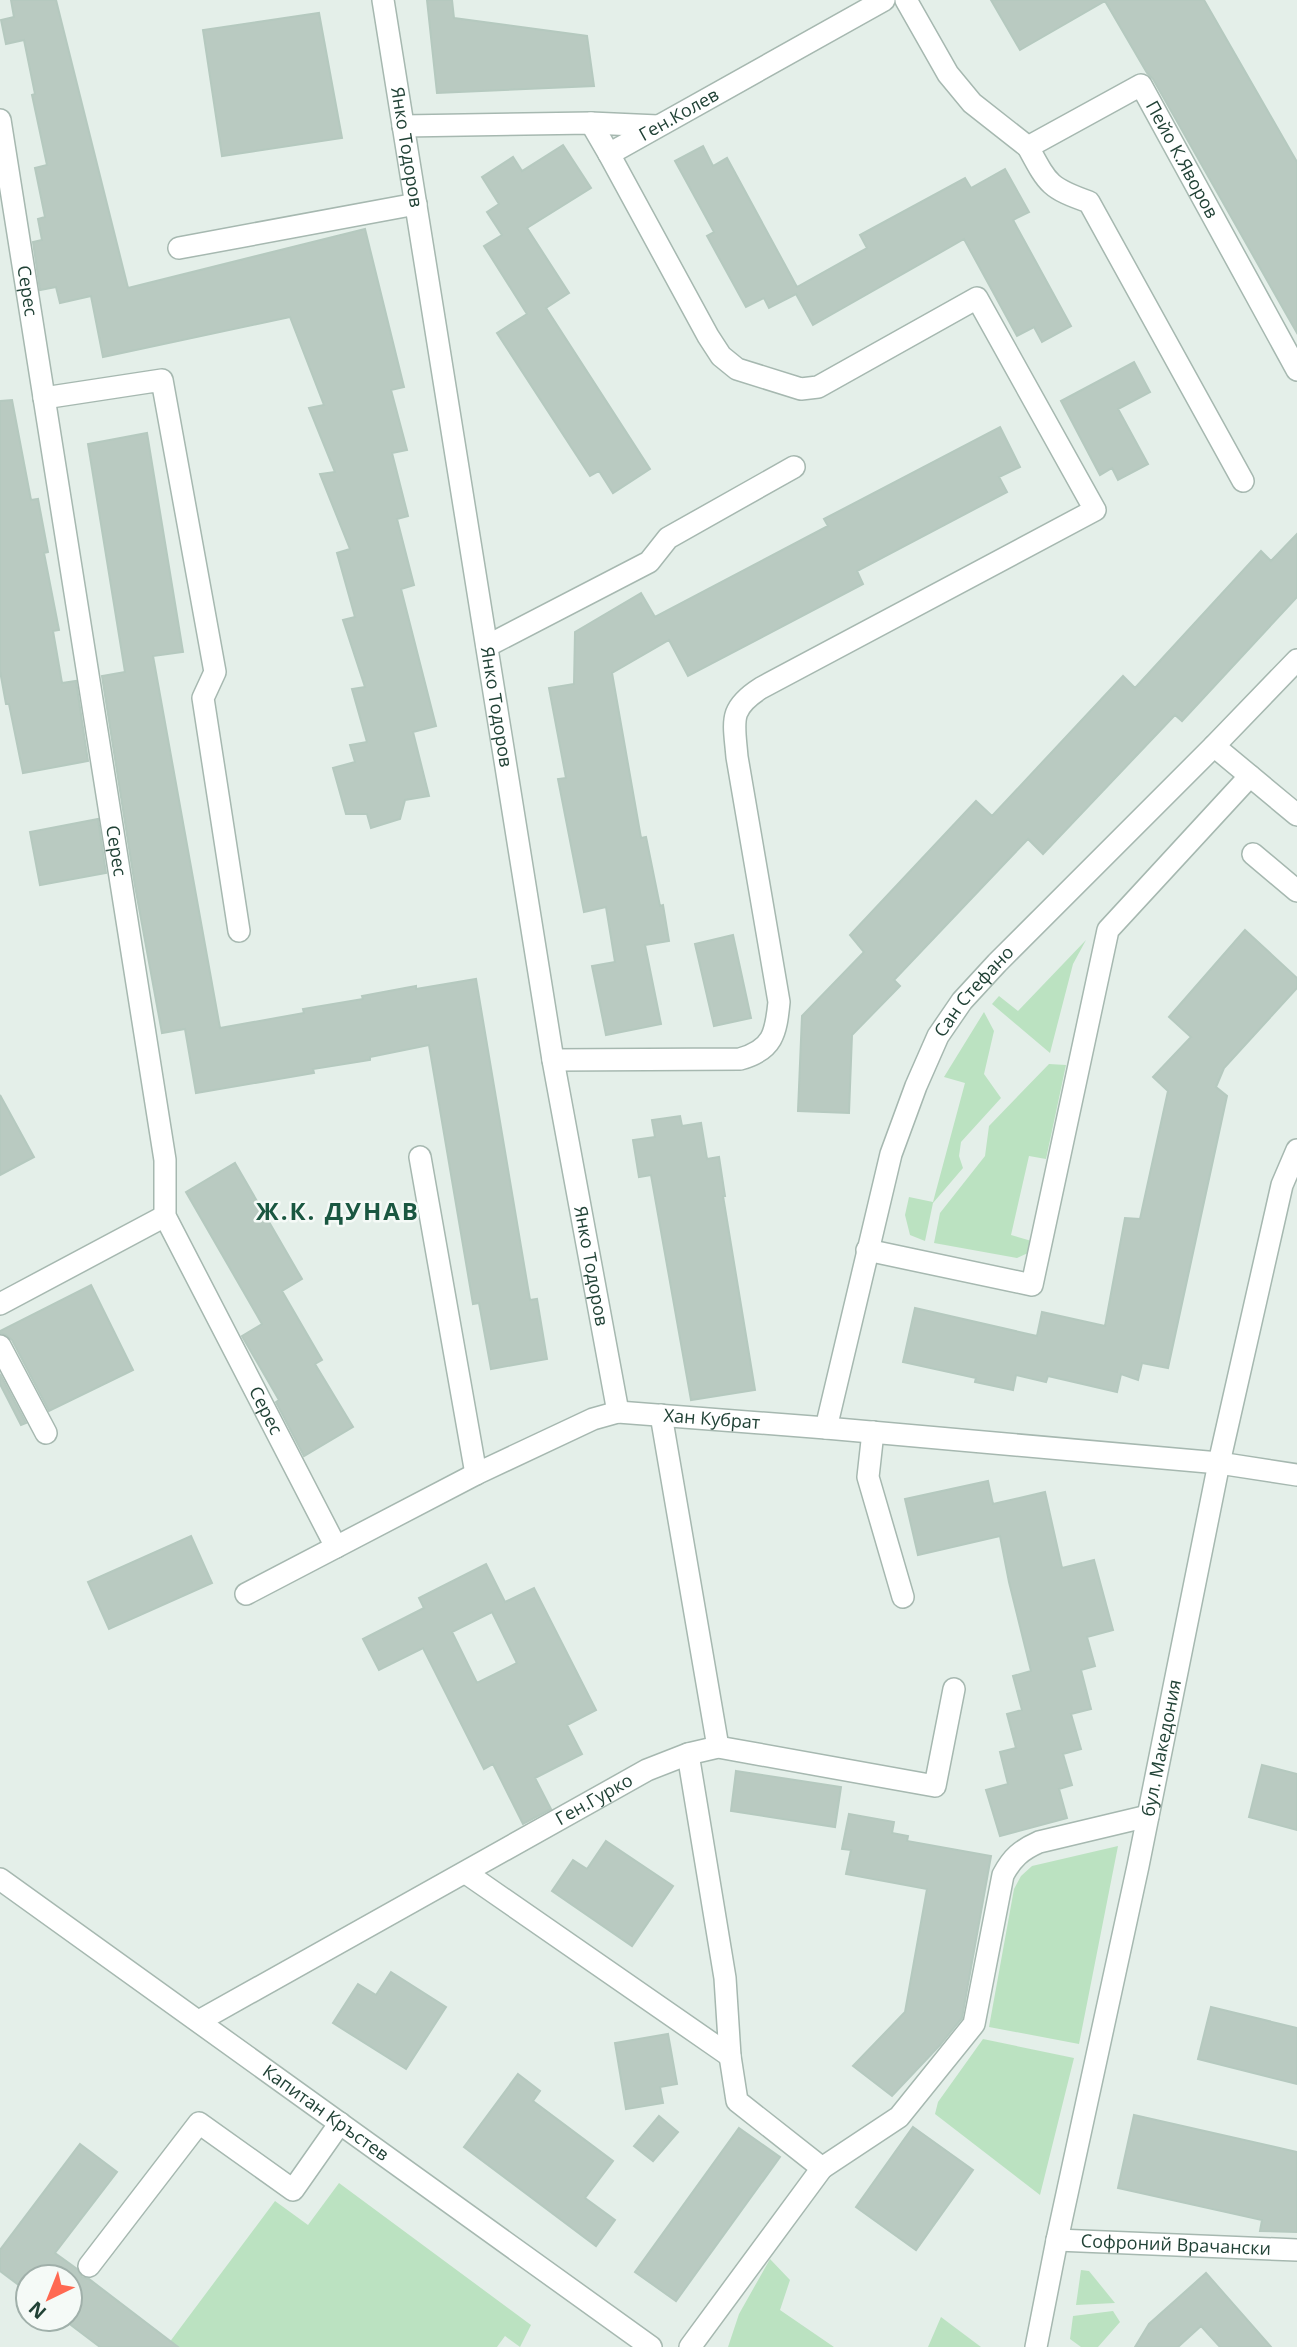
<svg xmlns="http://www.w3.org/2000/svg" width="1297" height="2347" font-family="'Open Sans',sans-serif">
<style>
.green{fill:#bbe2c1}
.building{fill:#b9cac1;stroke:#b5c9bf;stroke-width:2;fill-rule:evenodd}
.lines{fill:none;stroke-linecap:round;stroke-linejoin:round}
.minor-casing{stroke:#a6b8b0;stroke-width:24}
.minor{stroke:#fff;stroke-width:21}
.labels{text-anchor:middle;stroke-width:5;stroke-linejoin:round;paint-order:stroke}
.street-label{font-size:18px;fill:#214236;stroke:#f5faf7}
.district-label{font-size:24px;font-weight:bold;letter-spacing:2px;fill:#1a5741;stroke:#f5faf7}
</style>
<rect width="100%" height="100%" fill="#e4efe9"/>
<path class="green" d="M1086,940L1073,964L1050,1053L992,1004L999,996L1018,1011Z
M984,1012L994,1031L984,1074L1001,1098L961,1142L959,1156L963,1168L933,1203L925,1241L910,1235L905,1215L909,1197L933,1202L965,1083L944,1077Z
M1049,1064L1066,1065L1046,1159L1029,1156L1011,1235L1035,1242L1028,1253L1017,1258L934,1243L940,1213L985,1156L989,1126Z
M1118,1846L1079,2044L989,2027L1014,1889L1021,1876L1032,1866Z
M983,2039L1074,2058L1040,2195L935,2114L938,2102Z
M339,2183L531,2325L520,2347L505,2336L497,2347H166L275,2201L308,2225Z
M770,2259L790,2280L780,2310L834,2347H728L739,2314Z
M1081,2270L1089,2271L1115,2303L1076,2305Z
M1113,2311L1120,2322L1098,2347H1081L1070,2339L1073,2316Z
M941,2317L981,2347H928Z"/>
<path class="building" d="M11,0H56L128,288L365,229L404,387L391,390L407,450L392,453L408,516L397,519L414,585L401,589L436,726L413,732L429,796L405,800L400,819L371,828L367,814H346L333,768L355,762L350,745L367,742L352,689L365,687L343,620L355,617L337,553L350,549L320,474L335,472L309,408L324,405L290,317L103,357L91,296L60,303L56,287L40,290L33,242L42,240L38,219L45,217L35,168L47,165L32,95L35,94L24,40L6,44L1,20L14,17Z
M427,0H452L454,18L587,36L594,86L437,93Z
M991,0H1204L1297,162V333L1153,79L1147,73L1105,1L1020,50Z
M319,13L342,138L222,156L203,30Z
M563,145L591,188L527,228L569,293L546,308L650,469L613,493L599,471L590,476L497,333L527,314L484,246L502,235L487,212L499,204L482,177L513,157L522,171Z
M703,146L713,166L727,158L797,287L867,248L860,235L965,178L971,188L1005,169L1029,212L1013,220L1071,326L1042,342L1034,327L1017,336L964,239L813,325L796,294L769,308L764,298L746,307L707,236L714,232L675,161Z
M1134,362L1150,392L1118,409L1148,464L1118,480L1112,468L1100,475L1061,401Z
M12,400L31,500L38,499L48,552L44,553L59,630L53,631L62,683L76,681L88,761L23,773L9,704H6L0,671V401Z
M1000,427L1020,467L999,477L1007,492L857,571L863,584L688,676L669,640L612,673L641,838L646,837L660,906L663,905L669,941L645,945L661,1024L606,1035L592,966L615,962L606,907L584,912L558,779L566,778L549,688L574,684L575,632L641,593L655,617L828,526L824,519Z
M147,433L183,652L153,656L220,1028L304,1013L303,1009L363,999L362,996L416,986V989L476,979L530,1300L537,1299L547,1359L491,1369L479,1303L473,1304L429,1045L370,1057V1060L313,1069L314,1073L196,1093L185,1029L162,1033L135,886L102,676L125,672L88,444Z
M1297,534V597L1182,721L1175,715L1043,854L1028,839L894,980L900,986L852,1035L849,1113L798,1111L802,1016L864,952L850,935L976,801L992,816L1123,676L1135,688L1261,551L1271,561Z
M98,819L106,873L40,885L30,832Z
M1245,930L1297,978V988L1224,1068L1216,1087L1227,1096L1168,1368L1142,1363L1138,1380L1121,1374L1117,1392L1048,1376L1046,1382L1016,1375L1013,1390L975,1382L976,1378L903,1362L915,1308L1037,1336L1042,1312L1105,1326L1125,1218L1140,1219L1168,1091L1153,1077L1191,1037L1169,1017Z
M733,935L751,1018L714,1026L695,944Z
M0,1095L34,1157L0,1175Z
M680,1116L682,1126L701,1123L707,1159L719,1157L725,1196H723L755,1390L691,1400L651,1175L639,1177L633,1140L655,1137L652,1120Z
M235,1163L302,1279L282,1291L322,1360L315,1364L353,1427L304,1456L276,1402L279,1400L242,1336L262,1324L186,1192Z
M91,1285L133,1370L49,1411L12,1340L6,1335L0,1333V1331Z
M0,1374L26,1423L21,1425L0,1384Z
M988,1481L993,1504L1045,1492L1062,1568L1094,1560L1113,1630L1087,1637L1095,1666L1081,1670L1091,1709L1071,1714L1081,1749L1063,1754L1072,1785L1059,1789L1067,1818L1000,1836L986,1790L1008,1784L1000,1752L1016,1748L1007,1714L1022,1710L1013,1676L1031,1671L1009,1582L1000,1536L918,1555L905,1499Z
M191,1536L212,1583L109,1629L88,1582Z
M486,1564L505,1602L534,1588L596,1710L567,1725L582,1754L535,1778L551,1809L523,1824L493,1764L484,1769L423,1648L379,1670L363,1639L424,1608L419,1598ZM492,1612L517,1663L477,1683L452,1632Z
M1262,1765L1297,1774V1830L1249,1817Z
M736,1771L841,1787L835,1827L731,1811Z
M849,1814L894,1822L892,1833L908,1836L907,1841L991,1856L962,2018L940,2045L892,2096L853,2066L905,2012L927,1889L846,1874L851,1850L842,1849Z
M606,1841L673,1886L632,1946L552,1891L573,1860L587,1869Z
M391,1972L446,2007L406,2069L333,2023L358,1984L376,1995Z
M1211,2007L1297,2028V2084L1198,2059Z
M668,2034L677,2084L660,2087L663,2103L626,2109L615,2043Z
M518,2074L540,2091L533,2101L613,2161L585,2198L615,2220L596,2246L464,2147Z
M1134,2115L1297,2152V2232L1260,2231L1262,2220L1118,2188Z
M659,2116L678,2132L653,2161L634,2146Z
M913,2127L973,2170L916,2250L856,2207Z
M739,2128L780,2157L676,2301L635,2272Z
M80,2144L117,2172L55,2253L77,2269L82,2277L89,2279L178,2347H100L63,2319H70V2277H28V2292L0,2271V2250Z
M1206,2273L1271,2347H1220L1201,2326L1178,2347H1135L1149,2324Z"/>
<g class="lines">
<g class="minor-casing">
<g id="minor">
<path id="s1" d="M383,0L553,1060L618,1412"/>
<path id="s2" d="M906,0L948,74L972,103L1028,147L1141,85L1297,370"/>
<path id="s3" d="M0,120L165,1160V1216L336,1547"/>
<path id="s4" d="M591,123L609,154L884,0"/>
<path d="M403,126L591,123L658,126"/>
<path d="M1028,147C1048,184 1049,188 1089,202L1243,481"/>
<path d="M179,248L416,204"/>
<path d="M44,398L162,380L215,672L203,698L239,931"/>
<path d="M487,646L649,562L668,538L794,467"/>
<path d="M1214,746L1297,815"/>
<path d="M1253,854L1297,891"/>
<path d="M553,1060L740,1059C773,1050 776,1033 779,1002L737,757C734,721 728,709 761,688L1095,510L977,298L818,387L801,389L737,369L721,356L708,336L609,154"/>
<path d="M420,1157L476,1474"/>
<path d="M867,1250L1032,1285L1108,930L1250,776"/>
<path d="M0,1304L165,1216"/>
<path d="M0,1346L46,1433"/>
<path d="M661,1415L718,1747"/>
<path id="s5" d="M826,1428L891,1154L916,1086L938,1036L962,1001L997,963L1214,746L1297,660"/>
<path d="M873,1432L868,1477L903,1597"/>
<path id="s6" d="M246,1594L476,1474L593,1419L618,1412L826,1428L1219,1463L1297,1475"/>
<path d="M688,1754L725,1978L730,2056L737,2101L822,2168L690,2347"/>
<path d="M466,1873L730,2056"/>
<path id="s7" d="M0,1879L651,2347"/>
<path id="s8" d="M199,2021L647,1770L688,1754L718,1747L935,1786L954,1689"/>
<path d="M822,2168L899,2117L974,2024L1003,1875C1012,1858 1021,1850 1039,1842L1148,1816"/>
<path id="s9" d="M1057,2240L1297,2250"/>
<path d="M89,2266L199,2123L293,2190L340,2123"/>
<path id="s10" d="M1036,2347L1057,2240L1138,1866L1219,1463L1282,1185L1297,1150"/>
</g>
</g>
<use href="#minor" class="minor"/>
</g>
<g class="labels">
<g class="street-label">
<text dy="6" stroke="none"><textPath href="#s4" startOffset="116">Ген.Колев</textPath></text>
<text dy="6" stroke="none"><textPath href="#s1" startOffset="149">Янко Тодоров</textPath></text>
<text dy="6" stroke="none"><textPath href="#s2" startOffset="408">Пейо К.Яворов</textPath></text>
<text dy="6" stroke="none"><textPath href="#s3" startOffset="173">Серес</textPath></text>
<text dy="6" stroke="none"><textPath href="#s1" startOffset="716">Янко Тодоров</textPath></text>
<text dy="6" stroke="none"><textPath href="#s3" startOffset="740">Серес</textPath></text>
<text dy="6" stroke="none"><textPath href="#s5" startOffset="466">Сан Стефано</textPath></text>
<text dy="6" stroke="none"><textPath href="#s1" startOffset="1283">Янко Тодоров</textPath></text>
<text dy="6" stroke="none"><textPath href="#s3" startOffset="1328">Серес</textPath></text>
<text dy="6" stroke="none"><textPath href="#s6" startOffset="509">Хан Кубрат</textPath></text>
<text dy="6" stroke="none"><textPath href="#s10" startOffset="612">бул. Македония</textPath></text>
<text dy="6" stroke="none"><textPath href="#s8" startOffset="453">Ген.Гурко</textPath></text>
<text dy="6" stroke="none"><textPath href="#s7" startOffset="401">Капитан Кръстев</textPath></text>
<text dy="6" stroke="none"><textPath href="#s9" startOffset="119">Софроний Врачански</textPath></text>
</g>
<g class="district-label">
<text x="338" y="1220">Ж.К. ДУНАВ</text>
</g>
</g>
<g transform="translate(49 2298) rotate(223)"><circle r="33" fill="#f5faf7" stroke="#a0b0aa" stroke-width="2"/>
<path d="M0-5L12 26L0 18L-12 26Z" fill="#ff6952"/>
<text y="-10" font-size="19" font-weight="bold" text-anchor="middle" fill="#214236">N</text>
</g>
</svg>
